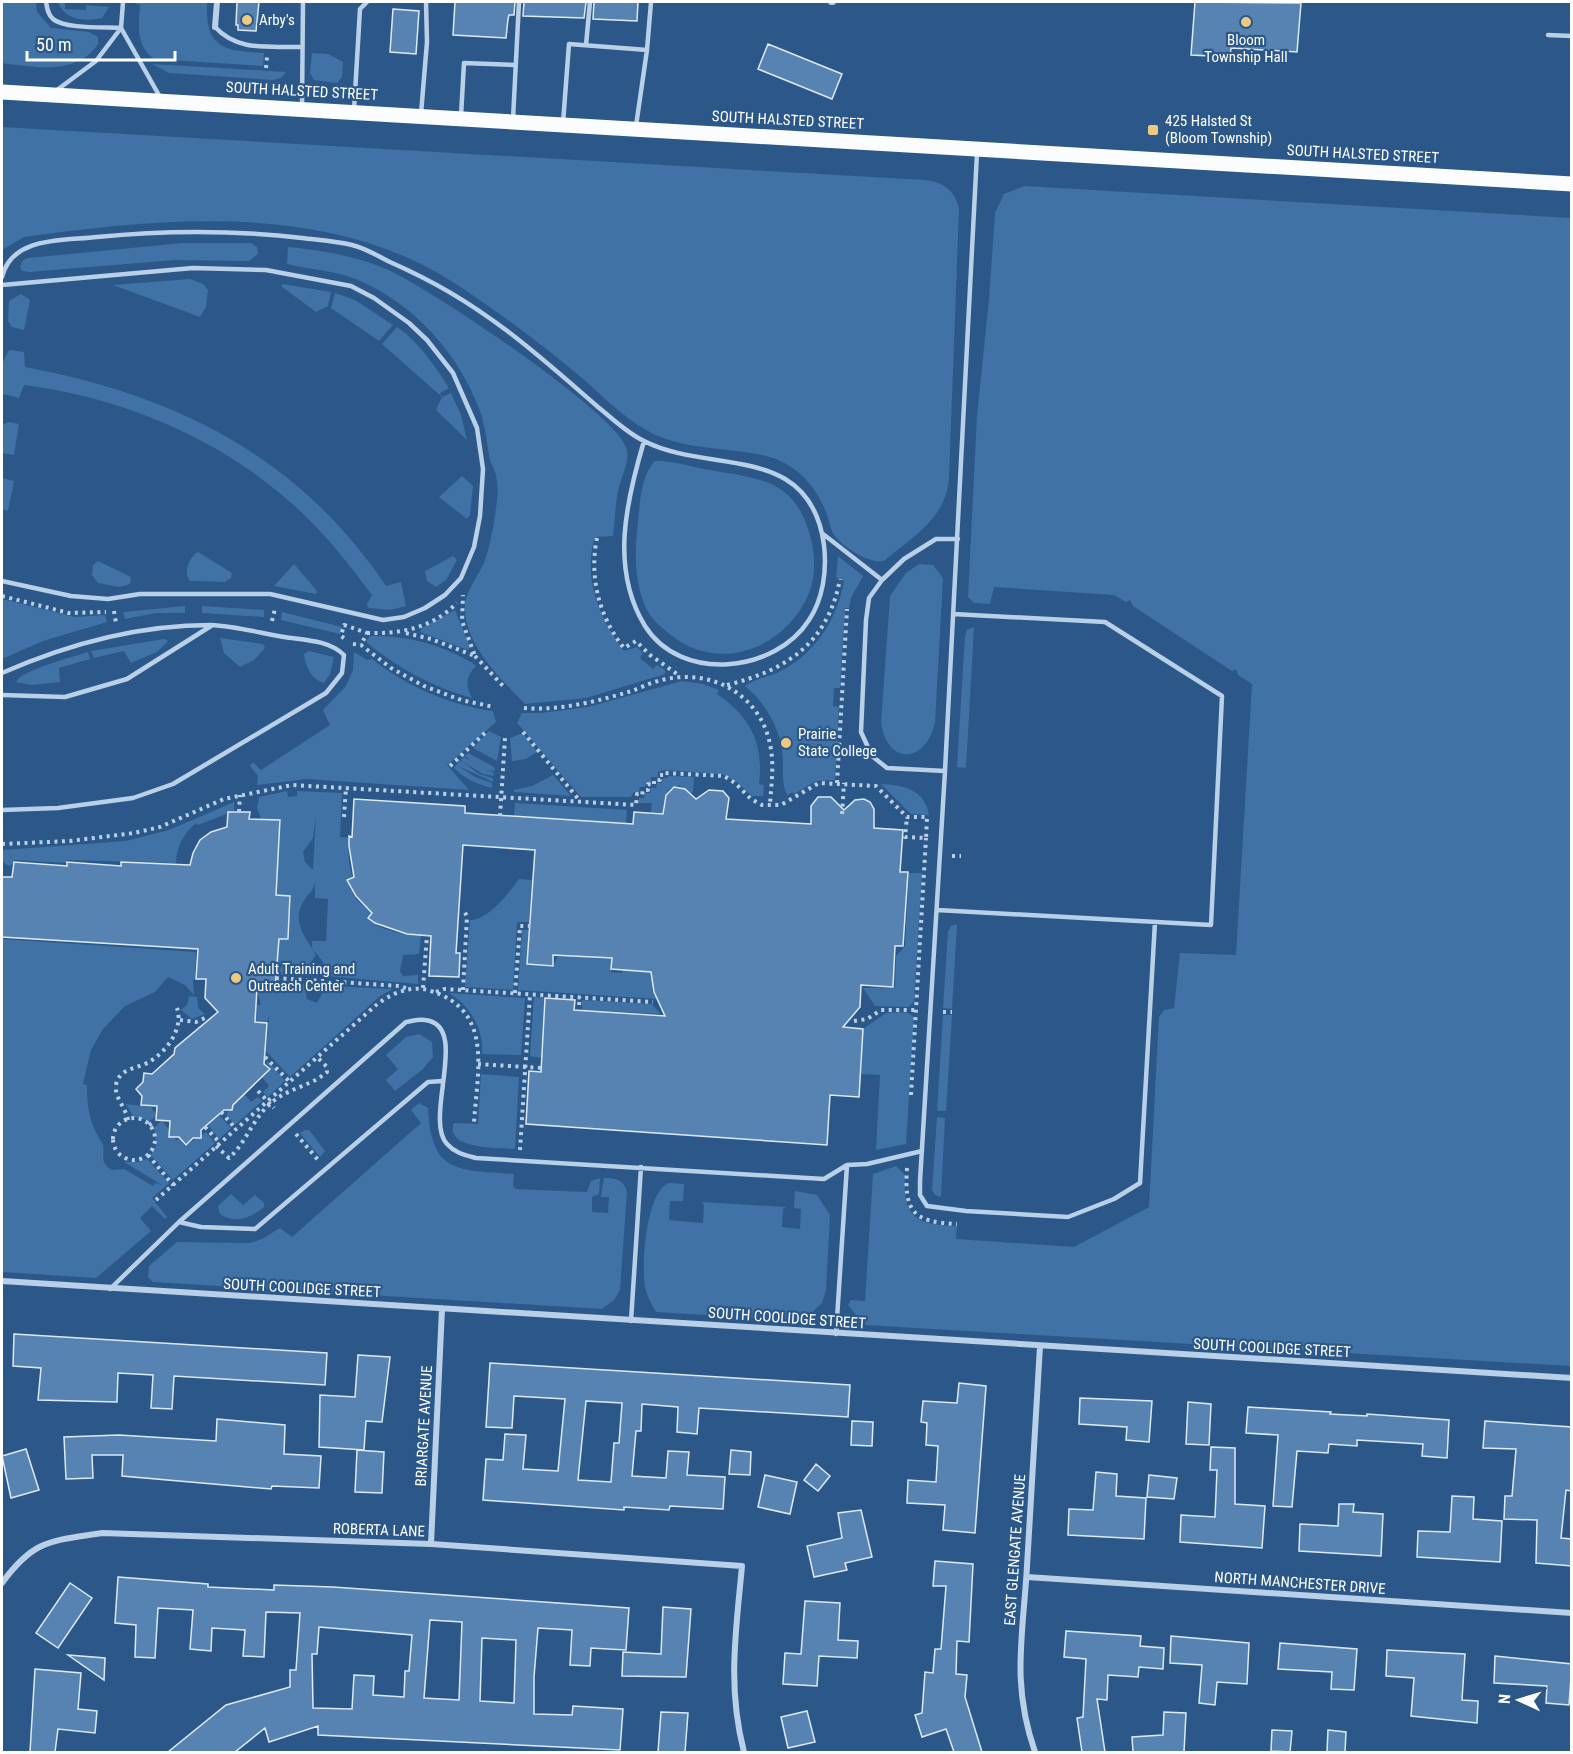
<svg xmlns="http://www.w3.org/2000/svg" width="1573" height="1754" font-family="'Roboto Condensed',sans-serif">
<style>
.green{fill:#4072a5;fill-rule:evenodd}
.building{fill:#5783b2;stroke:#dce9f7;stroke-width:1.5;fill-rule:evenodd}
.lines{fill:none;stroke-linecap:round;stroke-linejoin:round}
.path{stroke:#b9d0e8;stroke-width:4;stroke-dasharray:3 4.5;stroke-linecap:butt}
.service{stroke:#b9d0e8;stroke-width:4.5}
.minor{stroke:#b9d0e8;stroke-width:6}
.primary{stroke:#fbfcfe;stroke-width:15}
.poi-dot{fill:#eeca81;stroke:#2b5889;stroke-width:2}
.labels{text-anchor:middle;stroke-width:4.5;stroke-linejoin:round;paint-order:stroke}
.poi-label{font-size:15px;fill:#fff;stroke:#2b5889;text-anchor:start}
.street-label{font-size:15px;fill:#fff;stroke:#2b5889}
</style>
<rect width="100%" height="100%" fill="#2b5889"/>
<path class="green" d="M2,2H36L37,12L51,28L89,32L98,37V44C77,76 33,67 2,63Z
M58,2H65V9L86,10V5L109,7L102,18C85,22 64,20 58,2Z
M137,2H207C205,48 223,51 264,53L263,66L154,59C135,46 139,24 140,5L136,4Z
M312,53L328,54L343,62L342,77L337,83L314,80L310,73Z
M152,64L286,72L281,78L273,80L169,73Z
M2,127L925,180C943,182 955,190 959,209L949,478C946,519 912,537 884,561C869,564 843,547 834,535C830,529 829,519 826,512C816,487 799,467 773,458C733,446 685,452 648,431C622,417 599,392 576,373C540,343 501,314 462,288C335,201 169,217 24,237L2,250Z
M1024,186L1571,218V1366L864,1325L848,1305L851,1300L865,1301L873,1174L896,1166L905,1175C902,1218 917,1225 957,1226L956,1239L1074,1247L1149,1207L1159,1017L1164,1010L1174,1008L1180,953L1236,955L1252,684L1238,675L1236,669L1232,671L1133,606L1130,600L1126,602L1114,595L994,587L990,604L974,603L968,597L977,416L989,299L995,213L1004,194Z
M183,243H251L257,247L258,254L249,261L175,260L29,272L22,271L20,267L23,260L28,258Z
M288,247C321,250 356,256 386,269C427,286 613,411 626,447C631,461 621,477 618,491C615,506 615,521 613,536L595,537C582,577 600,620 624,651L637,647L643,653L640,658L653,669L657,665L665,670V674L586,698L525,704C502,680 466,646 465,610C464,592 479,576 485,560C490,545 493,530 495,515C498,496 500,479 491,463C489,459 485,424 481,414C461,356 415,304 358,280C335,270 311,270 287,264Z
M190,279L203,284L208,290L206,307L200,317L113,285Z
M283,284L331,292L328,306L316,312L281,286Z
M335,293L355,300L393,325L379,341L331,308Z
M21,294L30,300L24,330L12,327L8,321L9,301Z
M397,327C419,342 435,366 449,388L440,393L442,397L382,344Z
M9,350L24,352L25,367C175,395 299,456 386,586L401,582L406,606L390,610L368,608L367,604L372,595C350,566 328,537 301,512C227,441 125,398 24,385L19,398L3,394V362Z
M451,393L461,415L467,440L436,410L442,397Z
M9,422L19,424L14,455L2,453V425Z
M655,461C670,460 689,466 704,469C759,479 795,477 811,539C815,556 816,576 809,593C787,647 721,674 672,636C663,629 652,620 647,610C633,581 635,551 638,521C640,502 641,475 655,461Z
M462,476L473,486L470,515L467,519L439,497Z
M2,478L14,481L8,511L2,509Z
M198,552L232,573L231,578L225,582L190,581C183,573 189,557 198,552Z
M453,556L457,560L446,580L436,587L427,581L425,571Z
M838,556L863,576L851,598L849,608H845L840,688H834L833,706L839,707L835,780L816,781L794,794L793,792L787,795C782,784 783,774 783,763C783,733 767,704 745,686C754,679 768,677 779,672C815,654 837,620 844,581L836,577Z
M98,561L131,577L130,584L120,587L98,583L92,575L93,565Z
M294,564L317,591L316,594L274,586Z
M919,564L933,565L943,578L935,722C927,763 887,767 881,722L890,596L906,573Z
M2,599L75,617L105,615L107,622L43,641L2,659Z
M185,606V613H156L125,619L123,612Z
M202,606L264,610V617L202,613Z
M455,610L470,647L468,650L420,632L422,628Z
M282,612L342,627L340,634L281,620Z
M974,627L966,768L957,767L965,636L967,630Z
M370,636C407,635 439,644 471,662L476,666C466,676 465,686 472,698C432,687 398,668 366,642Z
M220,638L263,644L265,648L254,660L240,667L224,653Z
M164,639L168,641L157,652L131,663L124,651L94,658L91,651Z
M309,651L334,657L330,674L324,683C312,680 305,666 304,654Z
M88,652L90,659L59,668L60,682L31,685L16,682C21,670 73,657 88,652Z
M354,652L367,660L372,659C406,686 449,705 493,711L496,722L447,765L469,790L307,779L257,785L258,776L250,766L253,762L261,770L330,725L323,710L346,686L353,670Z
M682,681L703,684L719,690L717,694C750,716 764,744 759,784L764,785L763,796H752L737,782L722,774L664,770L658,772V777H651V782H646L645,787H640L639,792H634L631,797H581L517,723L522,713H541L588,707Z
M489,731L501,737L497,761L473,748Z
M523,733L537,752L526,759L512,761L510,738Z
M468,753L494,767L495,771L486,770L493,772L494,776L483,774L463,762L461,759L464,757L472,762L465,756Z
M460,760L479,774L493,778V782L458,766L475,777L492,783V788C477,784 465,779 454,768Z
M553,775L571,796L514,792V790L532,786Z
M668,776L694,777L693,792L690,793L680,786C664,786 664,799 663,813L651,812L652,803H639V798H644L645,793H650L651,788H656L657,783H662L663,778H668Z
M881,784C903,785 925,789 929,815L911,814Z
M287,791L288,797L297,796V791L342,793L340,837L348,838L349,862L352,876L346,880L356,899L371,912L367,919C383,931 401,934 421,936L419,954L403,955L400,971L403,976L418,975V984L327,976L323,962L312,948V941H326L328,899L315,898V882C312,894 309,892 303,902C291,923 307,939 316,955L306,969L295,968L294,976L276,974L277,967L272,966L274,939L289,940L291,896L276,895L281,820L261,819L257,808L259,797ZM316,815L313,869H312L305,862L303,852L313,838Z
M234,802V811L198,825L196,823C183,834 177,846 176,863L67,860V863L14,860L13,864L9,866L3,862V850L126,841L169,830Z
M515,803L627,810L626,823L514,816Z
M909,873H922L914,1002L908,1007L875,1006L863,988L895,987L896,956L905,946Z
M519,879L532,880L529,922H517L513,990L465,987L470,920C488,920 509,893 519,879Z
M957,924L952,1009L943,1008L948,932L951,926Z
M522,930H529L527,965L553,967L558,955L611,959V972L622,973V970L660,973C653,982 648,989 657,999L518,990Z
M2,939L196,952L195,979L193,980L194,995L185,985L168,977L155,992L125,1006L103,1029L91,1050L83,1084L87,1085C87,1099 88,1114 94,1128C96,1134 101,1140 103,1145C105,1157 99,1162 112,1170L124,1169L153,1186L155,1183L162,1185L124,1162H139L147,1159L169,1183L152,1198L167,1217L165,1219L152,1206L140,1218L151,1231L96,1278L2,1272Z
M277,982L304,984L307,999L317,1003L326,986L393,989L380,996L290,1077L266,1051L269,1016L267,1022L256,1021L257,1005H261L258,993L276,989Z
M449,993L525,998L521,1055L482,1054C484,1029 470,1006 449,993Z
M189,996L197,997L198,1008L205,1014L192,1019L181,1010L187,1005Z
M534,997L544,998L541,1058L530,1056Z
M582,1000L652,1004L660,1014L586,1010L582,1009Z
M901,1012L908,1013L914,1017L906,1144L876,1150L880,1075L861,1074L863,1029L886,1013Z
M943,1015H952L946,1111H937Z
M419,1034L432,1042L433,1057L423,1069L395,1091L386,1080L398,1069L386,1055L406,1037Z
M268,1061L285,1081L268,1097L263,1092L269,1086L262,1077L271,1069L266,1063Z
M481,1074L519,1077L515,1149C501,1148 443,1150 454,1123L478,1124Z
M244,1094L251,1102L258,1097L262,1101L235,1125L226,1114Z
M419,1103L428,1108C431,1174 458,1170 514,1174L513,1186L516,1189L587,1192L591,1181L600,1178L599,1194L592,1197V1212L608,1213L609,1197H601L604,1178C616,1178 624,1180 627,1192L620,1290L614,1300L602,1309L153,1282L148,1277L149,1266L177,1242L250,1243L262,1239L280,1228L292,1237L421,1123L411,1110Z
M126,1104L151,1107L157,1116L149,1121L133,1116Z
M219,1115L231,1128L219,1139L208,1125Z
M937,1117L945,1118L941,1197L935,1195L932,1190Z
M162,1120L176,1140L179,1138L185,1146L206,1132L215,1143L173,1180L151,1155L157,1144L154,1128Z
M305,1130H309L325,1151L320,1157L300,1133Z
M669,1183L684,1184L683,1201H670L669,1220L703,1223L704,1205L702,1202L786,1207L783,1209L782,1227L800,1229L801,1209L794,1208L795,1191L817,1195L830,1215L826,1290L822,1303L803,1321L656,1312C651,1304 647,1296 645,1287C641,1266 646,1191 669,1183Z
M231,1194L243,1205L255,1195L264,1203V1207C252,1217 235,1225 220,1214L218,1206Z"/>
<path class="building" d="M237,2H259L256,31L238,30V25H236Z
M455,2H515L514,15H509L508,19L506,38L453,35Z
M524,2H586L584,18L523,16Z
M594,2H638L637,21L593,19Z
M1195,2L1301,3L1297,52L1231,48L1230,57L1191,55Z
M393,9L419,11L416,54L390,52Z
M768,44L842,74L832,99L758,69Z
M674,787L685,789L696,799L709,790L723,791L729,798L726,819L811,824V806L818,797H831L844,810L855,800L864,799L870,802L874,809V828L903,830L900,872H908L903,946H895L893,987L861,985L860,1007L843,1027L863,1029L859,1097L830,1095L827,1145L526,1124L529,1071L541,1072L545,998L575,1000L574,1010L665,1016L654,992L651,972L611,969L612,958L553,955V966L527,964L535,850L463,845L456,953H460L459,977L429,976L431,936L407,934L375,923L368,918L372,913L356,896L347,880L354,877L349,846V836L352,837L354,799L465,806V813L633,824L634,812L663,814L666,795Z
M228,812H250L249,819L280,820L276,895L290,896L288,939H279L275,989L257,988L255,1022L267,1023L264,1064L270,1069L233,1105L232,1110H224L201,1130V1138H193L186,1145L179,1137H169L170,1121L156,1120L157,1106L141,1105L142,1096L136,1089L143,1082L144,1073L152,1074L174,1054L175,1048L218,1012L205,998L206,979H196L198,949L2,937V877H12L14,862L67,866V862L121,866V862L190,865L193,853L200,840L211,832L227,827Z
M14,1334L327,1353L325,1385L174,1376L172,1409L151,1408L153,1375L118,1373L117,1402L38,1400L41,1368L13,1366Z
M358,1355L390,1357L382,1422L366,1421L364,1450L319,1447L320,1395L355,1397Z
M490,1363L850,1385L848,1417L699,1408L697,1434L677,1432L678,1407L642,1404L641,1431H636L632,1476L666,1478L668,1451L689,1452L687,1475L725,1477L723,1509L670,1506L669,1510L624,1507V1510L483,1500L486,1459L503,1460L505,1434L526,1435L523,1469L558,1471L565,1399L514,1396L512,1428L486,1427ZM586,1401L622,1403L619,1443H614L611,1482L578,1480Z
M959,1383L986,1386L975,1533L943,1530L945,1505L907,1503L908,1480L936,1482L938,1446L926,1445L927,1423L921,1422L923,1401L957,1403Z
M1080,1398L1152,1401L1149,1442L1126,1440L1127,1427L1079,1424Z
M1188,1402L1211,1404L1209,1445L1186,1444Z
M1248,1407L1331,1412L1330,1414L1367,1416V1414L1449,1420L1447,1458L1422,1456L1423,1444L1357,1440V1446L1329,1444L1328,1453L1297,1451L1292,1507L1273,1506L1278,1435L1246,1433Z
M217,1419L285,1425L284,1454L321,1456L319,1488L272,1486L271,1489L122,1476L123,1455H92L93,1478L66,1479L64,1437L119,1435L216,1441Z
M852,1421L873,1422L872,1446L851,1445Z
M1485,1421L1572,1427V1491L1566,1490L1561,1538L1572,1539V1566L1536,1563L1537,1520L1504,1519L1505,1496H1512L1516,1449L1483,1448Z
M1211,1447L1235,1448V1504L1265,1506L1262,1548L1180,1542L1181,1515L1215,1517L1217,1470H1210Z
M26,1449L39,1490L11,1498L2,1456Z
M357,1450L384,1452L382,1493L355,1492Z
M731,1450L751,1452L750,1475L729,1474Z
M816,1464L830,1476L818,1491L804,1480Z
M1096,1472L1117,1474L1116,1496L1146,1498L1144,1539L1068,1535L1069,1509L1093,1510Z
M765,1475L797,1482L790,1514L758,1507Z
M1149,1475L1177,1478L1174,1499L1147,1497Z
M1452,1496L1474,1497L1473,1519L1502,1521L1500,1562L1417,1557L1418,1531L1450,1532Z
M1339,1504H1354L1353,1512L1383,1514L1381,1556L1299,1551L1300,1524L1338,1526Z
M861,1510L872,1557L845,1563L847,1570L814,1577L807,1546L842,1538L838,1513Z
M935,1561L973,1564L969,1642L957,1641L956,1674L967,1675L965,1697L982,1752H954L946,1729L922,1737L915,1715L922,1713L925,1672L933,1673L935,1649H941L946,1586H933Z
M118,1577L208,1584V1587L274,1590V1585L333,1587L629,1608L626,1650L591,1648L590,1666L570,1665L572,1630L538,1628L534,1677V1714L572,1715L573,1706L623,1709L620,1750L318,1735V1726L269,1742L265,1728L235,1752H168L226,1705L290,1687V1670H296L300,1613L266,1612L264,1657L243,1656L245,1630L212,1628L211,1651L190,1649L193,1610L158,1608L155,1658L135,1657L136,1625L115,1623ZM430,1620L462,1622L459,1700L424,1698ZM319,1627L412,1635L409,1671H405L404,1697L373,1695L374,1676L354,1675L352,1709L313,1708L312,1654H317ZM482,1638L516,1640L514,1703L480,1701Z
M70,1583L92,1598L58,1648L36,1633Z
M805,1601L840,1603L838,1640L858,1641L857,1658L819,1656L817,1686L783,1684L785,1653L801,1654Z
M663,1607L691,1609L686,1677L622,1676L623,1652L661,1654Z
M1066,1631L1141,1636L1140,1646L1164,1648L1163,1669L1139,1667L1138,1677L1108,1675L1107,1700L1097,1699L1105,1752H1082L1077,1718L1083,1717L1086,1659L1064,1657Z
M1171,1636L1249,1643L1247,1684L1217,1682L1215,1705L1199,1703L1202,1665L1170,1663Z
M1280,1643L1357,1649L1354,1690L1331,1689L1332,1672L1278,1669Z
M1387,1650L1465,1654L1462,1700L1478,1701L1477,1723L1411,1716L1414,1678L1386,1676Z
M68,1655L105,1658L104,1680Z
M1495,1656L1572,1664L1569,1705L1546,1703L1547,1686L1494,1683Z
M35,1669L81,1673L78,1709L97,1711L95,1733L58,1729L55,1752H30Z
M807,1711L815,1742L788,1748L781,1717Z
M661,1712L688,1713L685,1752H658Z
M1164,1712L1186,1713L1184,1752H1133L1132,1737L1163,1735Z
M1272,1730L1292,1731L1290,1752L1271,1751Z
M1328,1730L1346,1732L1345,1752H1327Z"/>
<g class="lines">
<path class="path" d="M266,68L267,57
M597,538C589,577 599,617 624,648L636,641L650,655L680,676
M2,596L69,613L106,612
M114,611L116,623
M272,621L275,609
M367,633C401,634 432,628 457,603
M406,633L431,639L475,656L462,621L463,595
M344,638L341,636L344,625L367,633L361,645
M353,644L361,645L391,668L424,686L461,700L494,707
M475,656L503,686
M727,685C787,670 828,643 840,579
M524,708C560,711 598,701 632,691C642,687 652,682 662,680C713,667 764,697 771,750C774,768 771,787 770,805
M523,732L580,801
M450,766L488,730
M837,783L847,609
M239,812L240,795
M842,814L844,783
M500,816L505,738
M344,817L346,787
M2,844L70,841L134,833L160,827L224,799L292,785L636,805L637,794L642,795L643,790H648V784L654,785V780H660V775H665V773L724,776L735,783L751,799L762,805H781L819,783L876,786L907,817H927L926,838L905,837L907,817
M952,856H961
M276,978L400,986L408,989
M423,988L427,935
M463,990L467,916L464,911
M436,992L444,989L653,1002
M515,993L520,926H530
M579,1005L580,997
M943,1012H952
M180,1020L196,1022L205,1018
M854,1021L867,1019L881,1010H918
M265,1057L290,1082
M478,1064L541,1068
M258,1091L274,1108
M911,1095L926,838
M221,1112L236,1129
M113 1139a21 21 0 1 1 42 0a21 21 0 1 1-42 0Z
M128,1120C126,1108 114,1097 116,1085C119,1068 137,1069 149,1062C166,1052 184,1029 177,1008
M149,1125L155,1121
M205,1127L220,1143
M296,1134L319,1161
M216,1146L229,1158C246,1143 252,1120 269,1105C286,1088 310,1087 327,1072V1067L317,1057
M520,1150L530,994
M148,1155L173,1185
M907,1168C904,1212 913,1222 957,1224
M156,1200L375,1006C390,994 411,984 431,991C494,1011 477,1071 474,1123"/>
<path class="service" d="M46,2C47,8 48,15 53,19C64,29 106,27 121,28
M123,2L121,28L160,97
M215,27C238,52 269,46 301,47
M1548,35L1572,36
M586,45L590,2
M647,50L651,2
M57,90L96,61L121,28
M302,107L303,2
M354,110L360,9L367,2
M421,114L427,42L426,2
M461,116L464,63L515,65
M513,119L519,2
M563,123L569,44L647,50L636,126
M977,153L945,771L920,1181V1195L927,1206L966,1211L1068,1217L1114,1199L1140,1183L1155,922
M2,277C12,236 63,241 97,237C166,230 234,230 302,238C318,240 336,241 352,245C365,248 378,256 390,262C435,282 467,301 506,330C538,354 568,381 598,407C613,419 627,433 644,441C710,475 810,441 824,545C827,571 823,599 809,620C775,673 681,683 645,626C610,569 626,502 644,441
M2,285L193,268L266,270L351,286L374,298L409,323L427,340L453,373L477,428L483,469L480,516L474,547L461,578L445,595L425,608L404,617L383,620L270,594H140L108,599L71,596L2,581
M823,534L882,580
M2,673C68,644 138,625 211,625C235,626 260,633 284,637C304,640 329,640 344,655L342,673L326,693L173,784L133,798L58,808L2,810
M2,695L65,697L127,679L211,626
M945,771L887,768L872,756L861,732L866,620L869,598L882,580L904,559L936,539H958
M937,910L1211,925L1222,696L1105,622L953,614
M179,1222L201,1227L255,1229L428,1082L443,1081
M110,1289L179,1222L406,1022C412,1021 419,1019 425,1020C471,1025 423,1118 447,1144C455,1153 465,1155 476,1158L824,1179L847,1165L867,1164L922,1151
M631,1321L641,1167
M836,1334L847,1165"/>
<path class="minor" d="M831,2H833
M215,27L217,2
M2,1281L1572,1378
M431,1544L442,1309
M1027,1577L1572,1613
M2,1583C34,1539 51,1541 102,1533L431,1544L742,1566C736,1631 727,1687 744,1752
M1035,1752C1011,1683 1023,1637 1027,1566C1031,1493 1036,1420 1040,1346"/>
<path class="primary" d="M2,92L1572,184"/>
</g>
<g class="poi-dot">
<circle cx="247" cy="20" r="6"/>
<circle cx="1246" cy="22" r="6"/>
<rect x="1147" y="124" width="12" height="12" rx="3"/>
<circle cx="786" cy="743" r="6"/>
<circle cx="236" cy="978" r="6"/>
</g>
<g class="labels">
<g class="poi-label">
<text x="259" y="25">Arby's</text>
<text x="1246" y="45" text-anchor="middle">Bloom<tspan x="1246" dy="17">Township Hall</tspan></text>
<text x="1165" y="126">425 Halsted St<tspan x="1165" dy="17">(Bloom Township)</tspan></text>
<text x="798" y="739">Prairie<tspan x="798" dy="17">State College</tspan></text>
<text x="248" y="974">Adult Training and<tspan x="248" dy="17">Outreach Center</tspan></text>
</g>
<g class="street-label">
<text transform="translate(302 91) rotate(3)" y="5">SOUTH HALSTED STREET</text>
<text transform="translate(788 120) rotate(3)" y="5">SOUTH HALSTED STREET</text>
<text transform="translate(1363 154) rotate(3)" y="5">SOUTH HALSTED STREET</text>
<text transform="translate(302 1288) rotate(3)" y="5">SOUTH COOLIDGE STREET</text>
<text transform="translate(787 1318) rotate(4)" y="5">SOUTH COOLIDGE STREET</text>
<text transform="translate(1272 1348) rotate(3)" y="5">SOUTH COOLIDGE STREET</text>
<text transform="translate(424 1426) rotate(-87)" y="5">BRIARGATE AVENUE</text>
<text transform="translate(379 1530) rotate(2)" y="5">ROBERTA LANE</text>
<text transform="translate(1015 1550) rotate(-86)" y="5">EAST GLENGATE AVENUE</text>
<text transform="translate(1300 1583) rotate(4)" y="5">NORTH MANCHESTER DRIVE</text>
</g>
</g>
<rect width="1573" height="1754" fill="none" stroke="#ffffff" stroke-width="6"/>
<g transform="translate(1519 1700) rotate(274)" stroke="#2b5889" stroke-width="4.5" paint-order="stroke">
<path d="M0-4.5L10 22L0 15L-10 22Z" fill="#ffffff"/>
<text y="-9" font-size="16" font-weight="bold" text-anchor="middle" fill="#ffffff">N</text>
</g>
<path d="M27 51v9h148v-9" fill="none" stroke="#ffffff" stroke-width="3"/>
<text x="36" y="51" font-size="18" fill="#ffffff" stroke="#2b5889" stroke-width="4.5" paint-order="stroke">50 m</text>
</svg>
